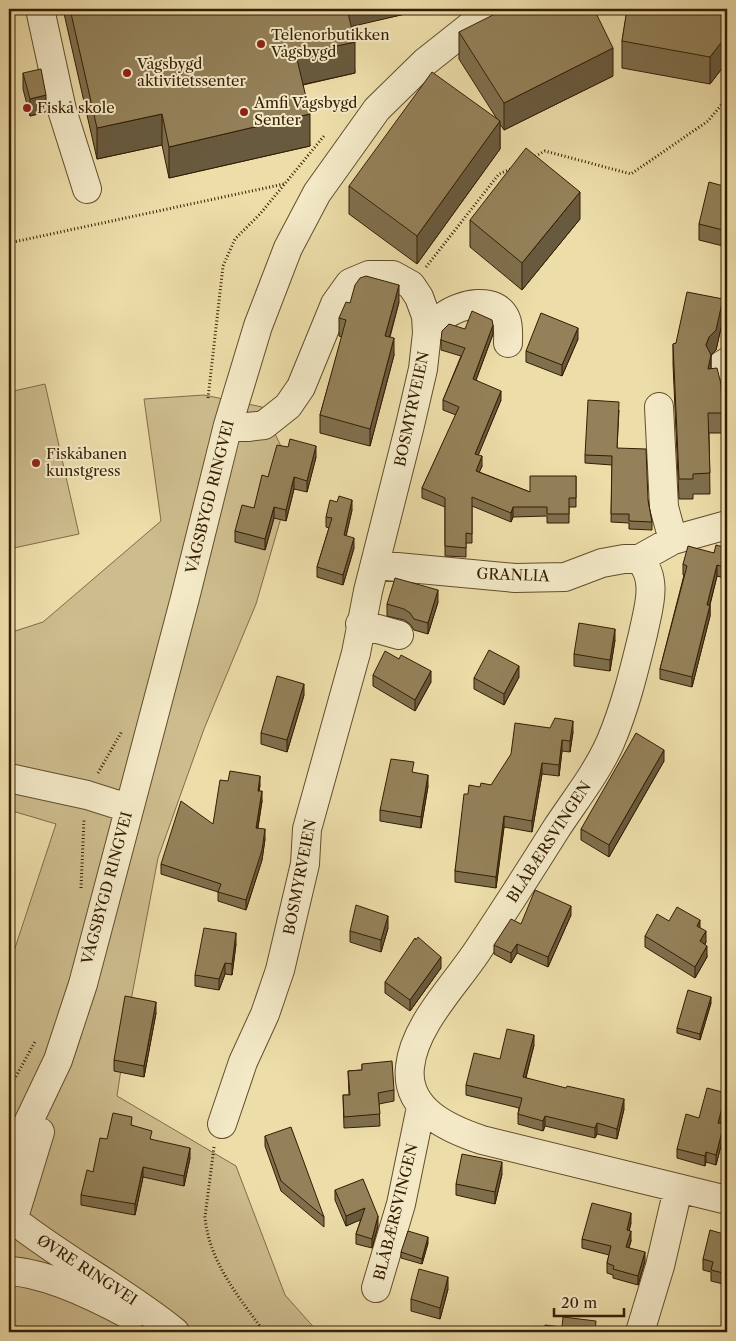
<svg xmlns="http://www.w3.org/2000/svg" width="736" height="1341" font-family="'Libre Caslon Text',serif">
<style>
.green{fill:#cdbc8d;stroke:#816c48}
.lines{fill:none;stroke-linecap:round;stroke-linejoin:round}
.minor-casing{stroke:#634d2c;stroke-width:30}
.path{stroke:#351d03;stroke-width:3;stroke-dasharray:1 2.5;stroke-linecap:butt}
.minor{stroke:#f3e9c7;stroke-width:28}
.wall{fill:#7f6f4d;stroke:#351d03}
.shaded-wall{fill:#685a3e;stroke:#351d03}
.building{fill:#948159;stroke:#351d03}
.poi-dot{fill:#8f2418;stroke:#f3e9c7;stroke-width:2}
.labels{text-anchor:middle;stroke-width:4;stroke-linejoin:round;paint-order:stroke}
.poi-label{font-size:15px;fill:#351d03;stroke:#f3e9c7;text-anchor:start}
.street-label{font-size:15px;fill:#351d03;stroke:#f3e9c7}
</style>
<rect width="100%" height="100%" fill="#ecdda9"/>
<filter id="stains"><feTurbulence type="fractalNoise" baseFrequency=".004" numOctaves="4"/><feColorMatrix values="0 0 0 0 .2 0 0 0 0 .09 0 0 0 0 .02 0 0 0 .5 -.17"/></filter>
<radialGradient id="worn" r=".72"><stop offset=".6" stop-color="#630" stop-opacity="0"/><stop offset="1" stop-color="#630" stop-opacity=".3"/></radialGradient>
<path class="green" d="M45,384L79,534L9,549V392Z
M204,395L262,407L294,473L256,604L204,729L158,858L132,995L117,1096L236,1166L285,1295L318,1332H9V966L56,824L9,810V633L43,622L161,521L144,399Z"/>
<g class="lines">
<g class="minor-casing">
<path id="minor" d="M40,9L62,110L87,189
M427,333C433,327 438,321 444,316C460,304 496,295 506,319C509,326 508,336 508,343
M722,365L727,362
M659,407L664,507L673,540
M639,559C659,579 648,609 643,634C634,671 625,708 610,743C596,774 575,800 556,829C531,869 506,908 480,947C458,982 414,1024 410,1067C405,1110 449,1129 482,1140L727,1200
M376,565L515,578L565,577L602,563L624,559H639L673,540L727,525
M360,624L399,635
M9,778L87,795L128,808
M222,1124L243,1062L265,1014L280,970L305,864L307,829L356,653L368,591L410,425L423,369L427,333L426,316L419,297L411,285L393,275H369L350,283L335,304L301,387L288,406L264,425L248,427L228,425
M9,1163L58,1060L83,984L185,598L228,425L258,326L288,248L317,193L377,109L425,62L478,20L497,9
M15,1214L40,1132
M23,1227C72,1264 127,1293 175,1332
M9,1271C48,1273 96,1297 131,1316
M376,1288L401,1204L421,1107
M640,1332L660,1266L678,1189"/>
</g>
<path class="path" d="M532,158L545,151L631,174L708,121L727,98
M9,243L284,184
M426,267L499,174L511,169
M208,398L223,266L235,239L260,214L324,136
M98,773L122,731
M81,888L84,819
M9,1089L36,1040
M214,1147L205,1217C209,1262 239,1297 264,1332
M9,1326L53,1332"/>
<use href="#minor" class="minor"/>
</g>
<path class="wall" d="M63,9H427L351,26L355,73L303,85L310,146L169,178L162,145L97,159Z
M624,9H727V62L710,84L622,68V41L627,11L624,10Z
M459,32L613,76L504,130L500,124V149L417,264L349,214V186L497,119L459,59Z
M23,73L46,112L30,116L23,89Z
M727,187V247L699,240V224Z
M580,219L522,290L470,247V220Z
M399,302L390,337L394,355L370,446L320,433V415L342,337L339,336V318L350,303Z
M723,319L716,350L711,355V369L722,413V433H709L710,494H693V499H679L673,364V344L676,343Z
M465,329L493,334L476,380L501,400L478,455L482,466L479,472L530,492L576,476V507H569V523H547V516L513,517L511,522L472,506V543H466V557L445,556V507L422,498V488L456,415L443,410V400L461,356L441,350V340Z
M578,339L562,376L526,362V351Z
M619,410L617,448L648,500L652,522V530L629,529V523L611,522L612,465L585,463V455Z
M316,457L307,492L294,489L286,521L274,518L265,550L235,542V531L254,508L268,477Z
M352,510L346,536L354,548L343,585L317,577V567L329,528L326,527V517Z
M727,548V579L717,576L710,605V616L692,687L660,679V669L684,575H683V564Z
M438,602L428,634L414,630L410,624L404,620L387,616V604Z
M615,640L610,671L574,666V654Z
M373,675L431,682L415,711L373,686Z
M519,677L504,705L474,689V678Z
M304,695L287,752L261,744V733Z
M573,732L570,752L562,751L559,776L542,774L532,832L504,827L496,888L455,882V871L468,794L491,785Z
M664,761L609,857L581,840V829Z
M727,769V788L724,783V772Z
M414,772L428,786L421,828L380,821V810Z
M260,785L259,791L262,801L258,828L265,839L262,860L246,910L218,901V892L161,874V864L213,824Z
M571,915L548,967L517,953L511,963L494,954V945L521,924Z
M669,921L700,928L706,942L705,944L707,957L695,978L645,947V936Z
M388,928L381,952L350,942V931Z
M236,944L232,975L225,974L219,990L195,986V975Z
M441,968L410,1011L385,993V982Z
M711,1003L700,1040L677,1033V1028Z
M156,1013L144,1077L114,1071V1060Z
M534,1045L526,1078L624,1109L617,1139L597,1134L595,1138L545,1126L543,1131L518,1124V1114L519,1108L466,1095V1085L500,1059Z
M362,1064L394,1090V1101L379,1104L380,1126L344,1128L343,1095H349L348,1071L362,1070Z
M726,1103L721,1123L724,1134L716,1165L706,1162L705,1166L677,1158V1149L699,1118Z
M132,1125L152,1140L190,1158L184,1186L143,1177L135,1215L81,1205V1195L93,1172L107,1139Z
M265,1136L324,1217V1227L281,1191L265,1146Z
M502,1174L495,1204L456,1195V1184Z
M335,1190L378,1226L372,1248L356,1244V1234L361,1219L346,1226L335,1200Z
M631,1223L629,1231L631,1241L629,1248L645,1261L638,1285L613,1278V1275L607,1273V1263L609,1255L582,1248V1239Z
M727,1235V1285L711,1281V1272L703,1270V1259Z
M428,1243L422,1264L401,1258V1252Z
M448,1289L440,1319L411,1311V1299Z"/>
<path class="shaded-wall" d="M345,9H427L345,28Z
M727,35V62L710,84V57Z
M355,42V73L296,86V55Z
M613,48V76L504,130V103Z
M46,95V112L30,116V99Z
M162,114V145L97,159V128Z
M310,114V146L169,178V147Z
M500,121V149L417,264V236Z
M580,192V219L522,290V263Z
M399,285V302L385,353V336Z
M723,299V319L716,350L709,357L706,345Z
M493,325V334L473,388V379Z
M578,328V339L562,376V365Z
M394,338V355L370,446V429Z
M711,355V376L708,369Z
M501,391V400L475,463V454Z
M316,446V457L307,492V481Z
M482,456V466L476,480V471Z
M294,477V489L286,521V510Z
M352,500V510L344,545V535Z
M274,507V518L265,550V539Z
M513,507V517L511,522V513Z
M354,538V548L343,585V575Z
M717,565V576L707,615V605Z
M438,590V602L428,634V623Z
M710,605V616L692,687V677Z
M615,629V640L610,671V660Z
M519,666V677L504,705V694Z
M431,671V682L415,711V700Z
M304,684V695L287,752V740Z
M573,721V732L570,752V741Z
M562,740V751L559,776V765Z
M664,750V761L609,857V845Z
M542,763V774L532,832V821Z
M428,775V786L421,828V817Z
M260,776V785L258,800V791Z
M262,791V801L256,838V828Z
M504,816V827L496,888V877Z
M265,829V839L262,860L246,910V900Z
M571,906V915L548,967V957Z
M388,916V928L381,952V940Z
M700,920V932L697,926Z
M706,931V942L700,952V941Z
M236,933V944L232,975V964Z
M517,944V953L511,963V953Z
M707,946V957L695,978V967Z
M441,957V968L410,1011V1000Z
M225,963V974L219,990V979Z
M711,997V1003L700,1040V1034Z
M156,1002V1013L144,1077V1066Z
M534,1035V1045L523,1087V1077Z
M726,1093V1103L718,1133V1123Z
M624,1099V1109L617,1139V1129Z
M545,1116V1126L543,1131V1121Z
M597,1123V1134L595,1138V1128Z
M724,1124V1134L716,1165V1155Z
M190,1148V1158L184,1186V1176Z
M706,1152V1162L705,1166V1156Z
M502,1162V1174L495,1204V1192Z
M143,1167V1177L135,1215V1204Z
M365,1208V1218L346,1226V1216Z
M631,1213V1223L627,1239V1230Z
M378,1216V1226L372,1248V1239Z
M631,1231V1241L626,1256V1247Z
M428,1237V1243L422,1264V1259Z
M645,1252V1261L638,1285V1276Z
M448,1277V1289L440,1319V1308Z"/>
<path class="building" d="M70,9H347L355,42L296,55L310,114L169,147L162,114L97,128Z
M505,9H594L613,48L504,103L459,32Z
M627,9H727V35L710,57L622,41Z
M41,69L46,95L30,99L23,73Z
M432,72L500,121L417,236L349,186Z
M526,148L580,192L522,263L470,220Z
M709,182L727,187V231L699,224Z
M366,276L399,285L385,336L394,338L370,429L320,415L346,320L339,318L346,302L350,303L355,285L360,278Z
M687,292L723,299L716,330L709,337L706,345L711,355L708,369L717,368L721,384L722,413H708L710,473L693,474V479H679L673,344L676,343Z
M472,311L492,320L493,325L473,379L501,391L475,454L482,456L476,471L530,492V476H576V498H569V514H547V507H513L511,513L472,497V534L466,533V548L445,546V498L422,488L459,407L443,400L465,348L441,340L442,331L449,324L465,329Z
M541,313L578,328L562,365L526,351Z
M588,400L619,402L617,448L646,449L648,500L652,522L629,521V514H611L612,456L585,455Z
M290,439L316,446L307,481L294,477L286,510L274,507L265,539L235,531L242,505L254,508L262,475L268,477L277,445L288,447Z
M339,496L352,500L344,535L354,538L343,575L317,567L332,518L326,517L330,500L337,502Z
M716,545L727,548V568L717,565L707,605H710L692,677L660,669L687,566L683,564L688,546L714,553Z
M395,578L438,590L428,623L414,619L410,613L404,609L387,604Z
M579,623L615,629L610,660L574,654Z
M489,650L519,666L504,694L474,678Z
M385,651L399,659L401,655L431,671L415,700L373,675Z
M277,676L304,684L287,740L261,733Z
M555,718L573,721L570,741L562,740L559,765L542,763L532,821L504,816L496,877L455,871L464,794H468L469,785L480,787L481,783L491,785L511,754L515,723L550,728Z
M636,733L664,750L609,845L581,829Z
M391,759L414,762L412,772L428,775L421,817L380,810Z
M727,769V776L724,772Z
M230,771L260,776L258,791H262L256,828L265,829L262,850L246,900L218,892L221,884L161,864L181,801L213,824L220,780L228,781Z
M535,890L571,906L548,957L517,944L511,953L494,945L511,919L521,924Z
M356,905L388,916L381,940L350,931Z
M677,907L700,920L697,926L706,931L700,941L707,946L695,967L645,936L657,914L669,921Z
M204,928L236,933L232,964L225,963L219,979L195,975Z
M418,937L441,957L410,1000L385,982L415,938L416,940Z
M688,990L711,997L700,1034L677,1028Z
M125,996L156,1002L144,1066L114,1060Z
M507,1029L534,1035L523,1077L566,1088L567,1086L624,1099L617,1129L597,1123L595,1128L545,1116L543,1121L518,1114L522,1098L466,1085L474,1053L500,1059Z
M392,1061L394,1090L378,1093L380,1114L344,1117L343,1095H350L348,1071L362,1070V1064Z
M707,1088L726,1093L718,1123L724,1124L716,1155L706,1152L705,1156L677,1149L686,1114L699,1118Z
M113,1113L132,1117L131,1125L152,1131L150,1139L190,1148L184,1176L143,1167L135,1204L81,1195L87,1170L93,1172L100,1138L107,1139Z
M291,1127L324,1217L281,1181L265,1136Z
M462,1154L502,1162L495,1192L456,1184Z
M363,1179L378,1216L372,1239L356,1234L365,1208L346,1216L335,1190Z
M592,1203L631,1213L627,1230L631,1231L626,1247L645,1252L638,1276L613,1269L614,1266L607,1263L611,1246L582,1239Z
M710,1230L727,1235V1274L711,1270L713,1262L703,1259Z
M408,1231L428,1237L422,1259L401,1252Z
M419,1269L448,1277L440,1308L411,1299Z
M563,1317L596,1321L595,1332H544L545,1325L562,1327Z
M374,1330L382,1332H373Z"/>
<g class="poi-dot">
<circle cx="261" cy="44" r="5"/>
<circle cx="127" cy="73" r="5"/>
<circle cx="27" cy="108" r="5"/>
<circle cx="244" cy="112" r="5"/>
<circle cx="36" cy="463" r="5"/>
</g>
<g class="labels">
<g class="poi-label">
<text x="271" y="40">Telenorbutikken<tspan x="271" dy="17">Vågsbygd</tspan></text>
<text x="137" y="69">Vågsbygd<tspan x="137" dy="17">aktivitetssenter</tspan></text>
<text x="254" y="108">Amfi Vågsbygd<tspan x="254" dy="17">Senter</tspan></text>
<text x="37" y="113">Fiskå skole</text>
<text x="46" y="459">Fiskåbanen<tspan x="46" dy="17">kunstgress</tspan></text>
</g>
<g class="street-label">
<text transform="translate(412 409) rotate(-78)" y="5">BOSMYRVEIEN</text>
<text transform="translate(210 497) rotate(-76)" y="5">VÅGSBYGD RINGVEI</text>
<text transform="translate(513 575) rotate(2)" y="5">GRANLIA</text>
<text transform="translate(549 842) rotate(-57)" y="5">BLÅBÆRSVINGEN</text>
<text transform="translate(300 877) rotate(-79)" y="5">BOSMYRVEIEN</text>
<text transform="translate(107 888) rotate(-75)" y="5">VÅGSBYGD RINGVEI</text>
<text transform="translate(396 1212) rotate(-76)" y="5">BLÅBÆRSVINGEN</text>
<text transform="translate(87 1270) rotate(33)" y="5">ØVRE RINGVEI</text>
</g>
</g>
<rect width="736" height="1341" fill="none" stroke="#ecdda9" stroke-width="30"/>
<rect x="10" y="10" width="716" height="1321" fill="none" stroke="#351d03" stroke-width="2.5"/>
<rect x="15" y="15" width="706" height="1311" fill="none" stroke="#351d03"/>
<path d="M554 1308v8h70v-8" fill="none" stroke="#351d03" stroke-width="2.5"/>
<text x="561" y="1308" font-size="15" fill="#351d03" stroke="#f3e9c7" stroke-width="4" paint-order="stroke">20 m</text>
<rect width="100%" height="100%" filter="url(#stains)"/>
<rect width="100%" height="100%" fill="url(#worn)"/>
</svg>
